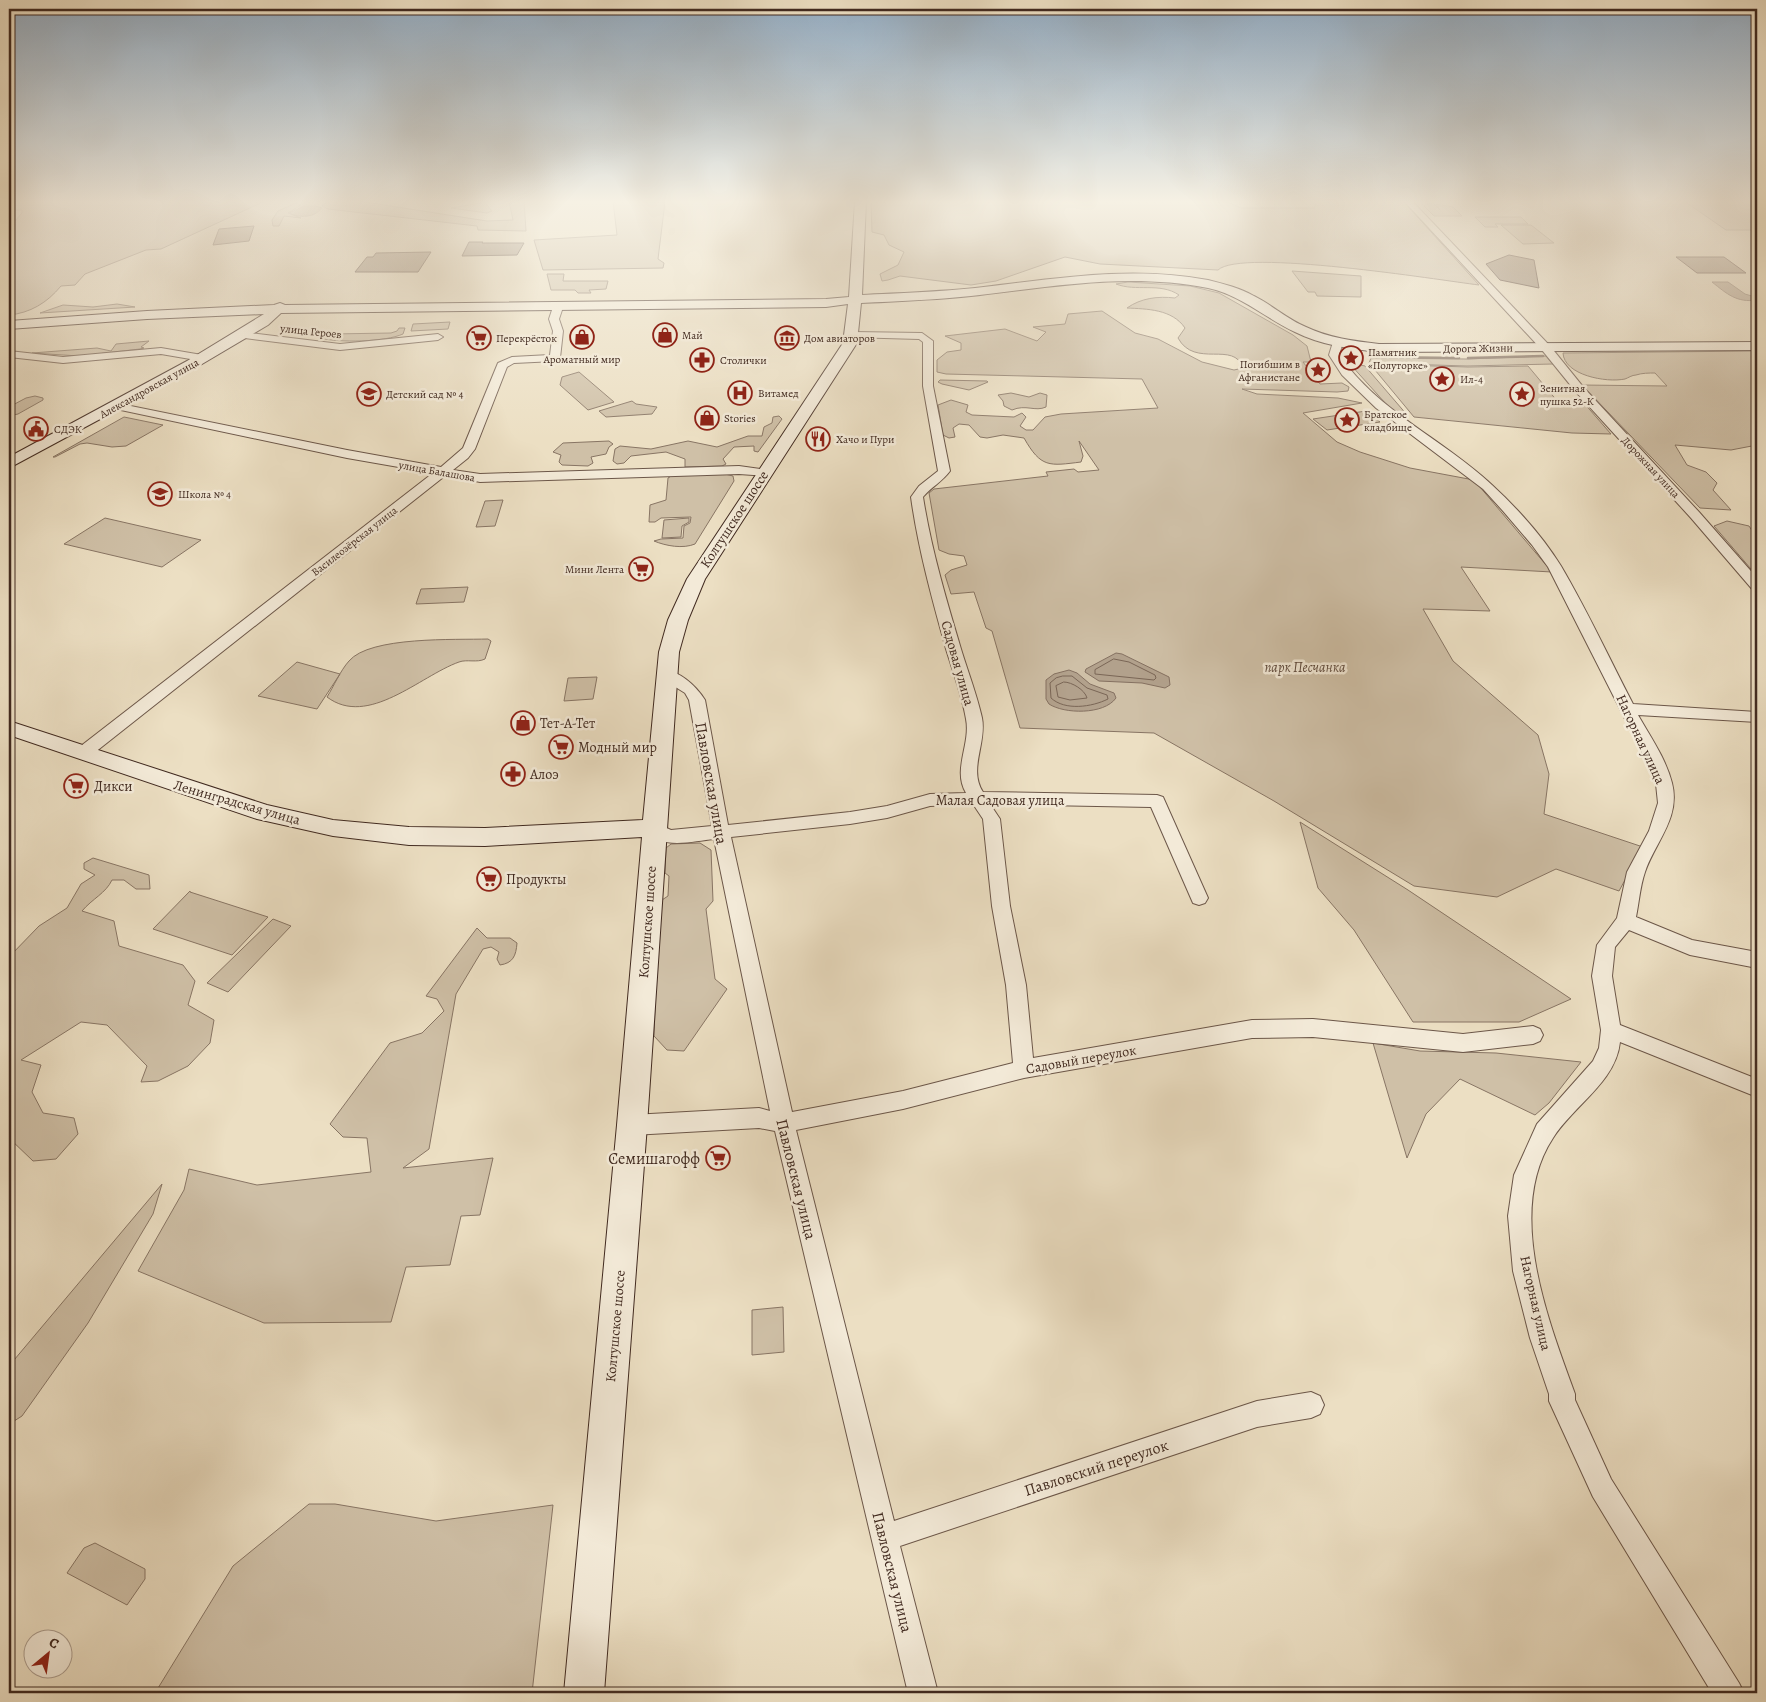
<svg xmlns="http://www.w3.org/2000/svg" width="1766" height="1702" font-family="Alegreya,serif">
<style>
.green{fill:#cfc0a7;stroke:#887564}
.water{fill:#b2a18c;stroke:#857161}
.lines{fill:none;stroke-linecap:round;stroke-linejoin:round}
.shore{stroke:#7a6656;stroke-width:1}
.stream{stroke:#857161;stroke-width:2.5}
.building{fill:#9a8875;stroke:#412a20}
.street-casing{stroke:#6c5749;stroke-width:2}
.secondary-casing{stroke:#412a20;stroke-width:2}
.street{fill:#f3ead8;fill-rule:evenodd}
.secondary{fill:#f3ead8;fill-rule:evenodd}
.labels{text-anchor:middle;stroke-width:5;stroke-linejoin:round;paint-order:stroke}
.far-street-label{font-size:11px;fill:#412a20;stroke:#f3ead8}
.far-poi-label{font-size:11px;fill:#412a20;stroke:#f3ead8;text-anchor:start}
.street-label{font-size:14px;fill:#412a20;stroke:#f3ead8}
.park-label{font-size:14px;font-style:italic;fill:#5d483b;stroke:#f3ead8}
.poi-label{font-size:14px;fill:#412a20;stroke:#f3ead8;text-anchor:start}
.near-street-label{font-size:16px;fill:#412a20;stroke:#f3ead8}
.near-poi-label{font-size:16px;fill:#412a20;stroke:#f3ead8;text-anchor:end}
</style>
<rect width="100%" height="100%" fill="#ecdfc3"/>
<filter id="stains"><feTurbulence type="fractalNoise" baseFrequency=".004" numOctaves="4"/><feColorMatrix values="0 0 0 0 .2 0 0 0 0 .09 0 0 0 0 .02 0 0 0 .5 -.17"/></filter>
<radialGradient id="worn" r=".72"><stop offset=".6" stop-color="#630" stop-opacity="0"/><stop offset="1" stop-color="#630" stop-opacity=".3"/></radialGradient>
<path class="green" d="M9,201H265L161,249L146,250L85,274L75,285L61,286C47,303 30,313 9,315V228L22,213V210H15L9,216Z
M323,201H358L487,221L513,220L509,201H524L526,231L478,230L477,226L328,209L322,206L327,202Z
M613,201L665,202L658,259L664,263L663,268L543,270L534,240L617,235Z
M871,201H1225L1241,208H1314L1316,204L1313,201H1403L1479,285C1439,280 1241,248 1218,270L1100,264L1065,257L996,281L971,285L900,276L888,280L882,281L880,274L898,265L904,252L889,245L884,235L872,232Z
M1684,201H1757V230H1726Z
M296,203L301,205L288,213L301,218L284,216L279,226H273L272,220L278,211Z
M481,203H485L492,211L487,213L451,208Z
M1426,204H1434L1440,210L1436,204L1453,207L1462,216H1434L1424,206Z
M1475,217H1521L1528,224H1495L1498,227H1485Z
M1501,225H1531L1554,243L1523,244Z
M1292,271L1361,276V297L1317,296L1315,292H1308Z
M547,274H564L563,281H608L606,289L589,290L591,293H578L575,290H551Z
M1128,282L1190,286L1219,293L1293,335L1307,346L1311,362H1303L1320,384L1342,383L1349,387L1348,391L1337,392L1242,389L1257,394L1338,398L1362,403L1303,413L1337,442L1360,452L1410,468L1474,480L1552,572L1461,567L1490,611L1423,609L1453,661L1538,735L1549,774L1544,814L1643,847L1619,891L1556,869L1497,897L1414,886L1274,801L1154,733L1020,728L992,631L986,628L974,592L951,594L945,575L951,570L967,565L964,556L949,554L939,550L929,493L934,489L1048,476L1046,472L1074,469L1078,472L1099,470L1079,441L1083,456L1081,462C1049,466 1041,468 1024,438L1003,435L987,438L980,437L969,425L959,424L953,428L955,437L949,438L943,435L938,405L951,400L968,405L966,412L972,415L1014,417L1022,413L1026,417L1020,426L1026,430H1033L1045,417L1061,414L1158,408L1142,379L946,374L937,372V360L947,352L961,350V343L945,336L1005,329L1037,341L1046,332L1033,327L1065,324L1068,314L1102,311L1135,333L1158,339L1202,362L1234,370L1243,368C1234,340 1195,369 1178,338L1185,328C1172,309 1147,309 1127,308C1141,298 1158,296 1175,298L1179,295C1160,282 1136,292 1116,284Z
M117,304L135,307L40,313L63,305L93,307Z
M450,322L448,329L411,331L413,324Z
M399,328H405L403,334C385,342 339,343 320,338L331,334L391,333L397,331Z
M149,341L141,347L144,348L140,349L79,356L32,353L97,348L111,351L116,344Z
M1757,351V445L1731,450L1675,445L1687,465L1706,472L1717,483L1713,490L1731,510L1700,508L1582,385L1667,386L1655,373C1649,373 1642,373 1636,375C1632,375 1628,378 1625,379C1606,383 1564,375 1563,353Z
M1546,356L1553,364L1467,366L1369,363L1371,358L1467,359Z
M1352,363L1365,366L1408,416L1396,415L1350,364Z
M1370,364L1468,367L1528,366L1558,402H1583L1611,434L1572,433L1414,417Z
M579,372L614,402L588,410L560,385L562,377Z
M940,380L987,381L988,382L969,390L942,384L938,382Z
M1011,393L1029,397L1040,393L1047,395L1046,407C1035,412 1026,404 1012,410L1004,406L1003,401L998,395Z
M35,396L43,398V400L18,414L9,416V407L26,398Z
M632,401L636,404L657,407L652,414L606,417L599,411Z
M1366,411L1380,422L1327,430L1313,419Z
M779,416L782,419L758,452L754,451V446L734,447L723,459L726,464L722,466L685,467V459L666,452L631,456L624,463L617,464L613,461L615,449L620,446L651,449L688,441L717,447L748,436H762L764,427L772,423L773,417Z
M124,417L163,425L126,446L112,447L87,443L80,444L55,457H53Z
M609,441L613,444L609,447L606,454L591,457L593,463L588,466L562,465L559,462L561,455L553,452L563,443Z
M721,473L733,476L734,481L695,544C683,549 666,546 654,541L661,539L683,538L684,526L690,523L691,517L661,518L655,522H649L650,505L666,500L668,478L673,475Z
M503,500L495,526L476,527L485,501Z
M105,518L201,540L162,567L64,544Z
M689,518V522L682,526L681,537L662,538L664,520Z
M1727,521L1749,526L1757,538V576L1714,526Z
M468,587L464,602L416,604L421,589Z
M488,639L491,641L485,659C477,663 467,659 459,662C420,676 368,728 327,697C334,686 340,671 349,661C370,636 456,640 488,639Z
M297,662L340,674L317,709L258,696Z
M597,677L593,699L564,701L568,678Z
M1300,822L1408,890L1571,999L1519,1022H1413L1354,930L1318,888Z
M700,843L711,850L713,901L706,909L715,979L727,989L684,1051L667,1050L654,1036L659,902L668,896L669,876L665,873L666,848L671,844Z
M93,858L149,875L150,889H136L124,880H112C106,893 92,899 82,911L114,921L119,946L183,965L195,981L188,1005L214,1020L210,1043L188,1066L158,1081L141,1082L147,1066L107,1025L81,1022L21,1060L41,1065L32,1092L43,1113L74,1118L78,1134L56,1159L33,1161L9,1138V957L39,926L67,908L81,884L95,875L84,869V863Z
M190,891V892L268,917L232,955L153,929Z
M273,919L291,926L228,992L207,983Z
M477,928L487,938H510L517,943C516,956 513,963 500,965L497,959L499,952L491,947L483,949L456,994L429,1149L403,1168L493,1158L480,1215L461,1216L450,1265L406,1267L391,1322L264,1323L138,1271L184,1190L189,1169L257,1185L371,1172L367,1138L343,1137L330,1124L390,1043L422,1033L444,1011L437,999L426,996Z
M1373,1043L1420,1051L1496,1053L1581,1062L1549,1103L1535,1115L1460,1079L1426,1114L1407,1158Z
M162,1184L153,1214L88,1323L22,1416L11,1423L9,1421V1366Z
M783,1307L784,1352L752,1355V1310Z
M309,1504H335L436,1521L553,1505L532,1693H155L233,1566Z
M95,1543L145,1569V1579L127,1605L67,1573L84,1548Z"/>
<path class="water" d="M304,206H316L322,208C314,218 300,218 289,213Z
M1712,282H1728L1745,294L1755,297L1757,300C1737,303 1727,294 1712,282Z
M1116,653L1122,654L1169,677L1170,685L1165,688L1142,683L1099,681L1085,672L1086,669Z
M1069,670L1077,673L1090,684L1114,693L1116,698C1104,715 1064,714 1049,704L1046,699V680L1054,674Z"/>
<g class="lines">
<path class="shore" d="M1114,659L1129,662L1155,675L1156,678L1154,680L1095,674V670Z
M1063,676H1072L1087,688L1107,695L1108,699C1092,707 1065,711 1051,698L1050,683L1056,678Z
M1064,682C1072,682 1085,690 1087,698L1070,700L1058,697L1056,686Z"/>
<path class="stream" d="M1376,357L1459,358
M1468,358L1543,356"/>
</g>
<path class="building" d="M254,226L249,241L213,245L219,229Z
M469,242H483L482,243H524L517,255L462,256Z
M431,252L418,272H355L367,257H373L376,253Z
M1509,255L1534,260L1539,288L1500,280L1486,264Z
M1676,257H1724L1746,273H1697Z
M498,870L495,887L481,888L484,871Z"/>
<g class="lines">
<g class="street-casing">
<path id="street" d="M1404,201H1412L1550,346L1584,388L1699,512L1757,578V590L1752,589L1691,518L1576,392L1542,350Z
M558,304L563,307L559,319L563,331L560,358L555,361L514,363L507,367L475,449L468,458L453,470L480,474L739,466L767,470L769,473L767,476L739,474L480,482L446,475L89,757L83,758L77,757L75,753L77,749L433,473L347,458L116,409L110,406L112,404L116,403L347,450L441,467L463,448L498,363L512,357L550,355L553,331L549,319L553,307Z
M241,332L340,344L438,334L443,337L438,340L340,350L237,337L236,335Z
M853,332L922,333L933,341V386L950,471C942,482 931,487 923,497C931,548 946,599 961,649C968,672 977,695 982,718C987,743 968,769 983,792L1157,795L1163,797L1208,898L1205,903L1199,905L1193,903L1151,807L990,804L1000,819L1010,906L1026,985L1033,1058L1252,1020L1313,1019L1463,1034L1533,1026L1540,1029L1543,1035L1540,1041L1533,1044L1463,1052L1313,1037L1252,1038L1024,1078L903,1109L796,1130L894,1521L1257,1401L1311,1392L1320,1396L1324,1405L1320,1414L1311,1418L1257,1427L900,1546L938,1693H908L775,1131L759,1128L632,1135L624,1132L621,1125L624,1118L632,1115L759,1108L770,1111L714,839C693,841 658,851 644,828L647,824L653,822L671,830L712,826L689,700L685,693L661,678L659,675L661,672C677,667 697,687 705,700L728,825L850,812L887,806L930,794L966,793C952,770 971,744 966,719C962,695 953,672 946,649C932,599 918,548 911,497L919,486L938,471L923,386V342L919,339L849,337L848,335ZM973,804L983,819L992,906L1006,985L1013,1063L903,1091L792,1112L731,837L850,824L887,818L930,806Z
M1338,339L1343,342L1339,355C1379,412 1443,439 1492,485C1517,508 1543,537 1561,566C1587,610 1609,658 1633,704L1757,712V722L1638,715C1650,736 1666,759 1672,783C1681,818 1655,842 1645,872C1640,886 1639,903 1636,917L1692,940L1757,952V968L1690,955L1629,930L1615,947L1612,976L1620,1025L1757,1079V1097L1620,1042C1616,1082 1573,1106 1553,1138C1505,1211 1548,1320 1575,1394V1400L1611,1479L1739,1683L1744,1693H1712L1593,1497L1549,1401V1394L1530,1338L1513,1271L1508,1216L1514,1175L1537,1124L1593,1061L1599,1048L1601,1030L1592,976L1597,945L1617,918L1627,872L1649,831L1658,803L1656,784L1651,770L1548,567L1532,545L1503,511L1483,489L1376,408L1342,375L1329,355L1333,342Z
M161,348L202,355L207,358L202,361L161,354L63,363L9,357V351L63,357Z"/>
</g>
<g class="secondary-casing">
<path id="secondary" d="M855,201H866L862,295C899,293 937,292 975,288C1053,279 1130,265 1208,280C1224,284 1240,288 1254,296C1272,305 1287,319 1306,327C1329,338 1354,341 1379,344L1757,342V350L1379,352C1350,349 1321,345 1295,332C1265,318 1241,295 1208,288C1128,272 1050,287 971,296C935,300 898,301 861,303L857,343L705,579L688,620L679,652L647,1125L604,1693H564L617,1125L642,837L485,846L409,845L333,836L257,819L9,735V721L267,805L333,820L409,827L485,828L643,820L659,652L668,620L687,579L843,343L848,304L826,307L281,313L268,325L197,367L9,468V457L187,361L264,314L147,319L9,329V321L147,311L274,305L280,303L285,305L826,299L849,297Z"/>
</g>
<use href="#street" class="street"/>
<use href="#secondary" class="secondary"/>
</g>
<linearGradient id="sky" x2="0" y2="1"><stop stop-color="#92acc3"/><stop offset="0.46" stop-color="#f6f1e4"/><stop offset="1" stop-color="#f6f1e4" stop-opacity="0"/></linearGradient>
<rect width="1766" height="439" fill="url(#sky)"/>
<defs>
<g id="shop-ring" transform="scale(1.25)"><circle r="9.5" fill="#f3ead8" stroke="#8f2418" stroke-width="1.5"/><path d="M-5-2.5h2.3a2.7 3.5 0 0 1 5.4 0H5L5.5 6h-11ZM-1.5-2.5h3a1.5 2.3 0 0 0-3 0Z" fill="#8f2418"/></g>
<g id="supermarket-ring" transform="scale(1.25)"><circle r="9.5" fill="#f3ead8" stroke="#8f2418" stroke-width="1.5"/><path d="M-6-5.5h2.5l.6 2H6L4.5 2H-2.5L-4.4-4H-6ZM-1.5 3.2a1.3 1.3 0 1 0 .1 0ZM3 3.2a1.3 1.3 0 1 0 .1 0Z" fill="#8f2418"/></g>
<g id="museum-ring" transform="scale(1.25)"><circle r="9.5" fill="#f3ead8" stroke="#8f2418" stroke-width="1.5"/><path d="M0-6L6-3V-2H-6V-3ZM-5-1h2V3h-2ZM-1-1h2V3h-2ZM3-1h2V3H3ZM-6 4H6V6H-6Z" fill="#8f2418"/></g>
<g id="sight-ring" transform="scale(1.25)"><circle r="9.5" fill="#f3ead8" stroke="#8f2418" stroke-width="1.5"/><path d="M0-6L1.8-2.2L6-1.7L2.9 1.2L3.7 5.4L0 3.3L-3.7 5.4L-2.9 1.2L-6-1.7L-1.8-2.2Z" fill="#8f2418"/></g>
<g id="pharmacy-ring" transform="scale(1.25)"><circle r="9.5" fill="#f3ead8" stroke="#8f2418" stroke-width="1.5"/><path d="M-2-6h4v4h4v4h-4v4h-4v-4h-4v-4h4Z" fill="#8f2418"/></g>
<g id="hospital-ring" transform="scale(1.25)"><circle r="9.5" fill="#f3ead8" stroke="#8f2418" stroke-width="1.5"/><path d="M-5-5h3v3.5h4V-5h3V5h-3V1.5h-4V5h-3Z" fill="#8f2418"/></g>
<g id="school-ring" transform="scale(1.25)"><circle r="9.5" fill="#f3ead8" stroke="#8f2418" stroke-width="1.5"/><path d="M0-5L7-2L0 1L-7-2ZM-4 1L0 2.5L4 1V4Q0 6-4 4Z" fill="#8f2418"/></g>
<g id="civic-ring" transform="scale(1.25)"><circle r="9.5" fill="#f3ead8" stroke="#8f2418" stroke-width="1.5"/><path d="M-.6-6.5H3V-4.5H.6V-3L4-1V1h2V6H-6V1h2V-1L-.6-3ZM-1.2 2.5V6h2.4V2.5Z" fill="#8f2418"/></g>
<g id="restaurant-ring" transform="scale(1.25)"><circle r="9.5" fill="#f3ead8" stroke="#8f2418" stroke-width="1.5"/><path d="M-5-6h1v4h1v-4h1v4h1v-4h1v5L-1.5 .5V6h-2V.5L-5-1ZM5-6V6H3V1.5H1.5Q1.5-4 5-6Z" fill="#8f2418"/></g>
</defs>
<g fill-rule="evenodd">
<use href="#shop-ring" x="665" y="335"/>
<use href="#shop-ring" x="582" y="337"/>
<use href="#supermarket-ring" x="479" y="338"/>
<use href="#museum-ring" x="787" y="338"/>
<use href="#sight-ring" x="1351" y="358"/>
<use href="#pharmacy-ring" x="702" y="360"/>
<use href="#sight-ring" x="1318" y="370"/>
<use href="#sight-ring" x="1442" y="379"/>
<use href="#hospital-ring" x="740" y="393"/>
<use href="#school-ring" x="369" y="394"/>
<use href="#sight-ring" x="1522" y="394"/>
<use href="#shop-ring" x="707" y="418"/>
<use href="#sight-ring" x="1347" y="420"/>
<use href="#civic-ring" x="36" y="429"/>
<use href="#restaurant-ring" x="818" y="439"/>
<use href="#school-ring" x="160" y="494"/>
<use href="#supermarket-ring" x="641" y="569"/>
<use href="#shop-ring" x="523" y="723"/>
<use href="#supermarket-ring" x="561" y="747"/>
<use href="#pharmacy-ring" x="513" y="774"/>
<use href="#supermarket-ring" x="76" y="786"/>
<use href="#supermarket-ring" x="489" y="879"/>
<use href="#supermarket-ring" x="718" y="1158"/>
</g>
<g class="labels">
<g class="far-street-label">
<text transform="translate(311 331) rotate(6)" y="4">улица Героев</text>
<text transform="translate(1478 348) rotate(-1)" y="4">Дорога Жизни</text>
<text transform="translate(149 388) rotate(-29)" y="4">Александровская улица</text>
<text transform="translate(1651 467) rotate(47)" y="4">Дорожная улица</text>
<text transform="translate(437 471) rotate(10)" y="4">улица Балашова</text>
<text transform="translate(354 541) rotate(-38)" y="4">Василеозёрская улица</text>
</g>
<g class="far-poi-label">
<text x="682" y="339">Май</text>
<text x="496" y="342">Перекрёсток</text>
<text x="804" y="342">Дом авиаторов</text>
<text x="1368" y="356">Памятник<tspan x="1368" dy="13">«Полуторке»</tspan></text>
<text x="582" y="363" text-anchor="middle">Ароматный мир</text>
<text x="720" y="364">Столички</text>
<text x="1300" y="368" text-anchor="end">Погибшим в<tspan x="1300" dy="13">Афганистане</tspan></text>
<text x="1460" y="383">Ил-4</text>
<text x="1540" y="392">Зенитная<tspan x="1540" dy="13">пушка 52-К</tspan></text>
<text x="758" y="397">Витамед</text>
<text x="386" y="398">Детский сад № 4</text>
<text x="1364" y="418">Братское<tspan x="1364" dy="13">кладбище</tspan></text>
<text x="724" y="422">Stories</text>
<text x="54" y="433">СДЭК</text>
<text x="836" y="443">Хачо и Пури</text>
<text x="178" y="498">Школа № 4</text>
<text x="624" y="573" text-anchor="end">Мини Лента</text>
</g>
<g class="street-label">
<text transform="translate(734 519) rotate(-57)" y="5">Колтушское шоссе</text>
<text transform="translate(958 663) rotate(74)" y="5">Садовая улица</text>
<text transform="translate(1641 739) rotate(65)" y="5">Нагорная улица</text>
<text x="1000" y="805">Малая Садовая улица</text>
<text transform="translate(237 802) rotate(16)" y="5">Ленинградская улица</text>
<text transform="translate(647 922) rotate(-86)" y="5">Колтушское шоссе</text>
<text transform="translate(1081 1059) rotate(-10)" y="5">Садовый переулок</text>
<text transform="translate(1536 1303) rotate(77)" y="5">Нагорная улица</text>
<text transform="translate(615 1326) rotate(-85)" y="5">Колтушское шоссе</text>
</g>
<g class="park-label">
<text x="1305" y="672">парк Песчанка</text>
</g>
<g class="poi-label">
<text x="540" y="728">Тет-А-Тет</text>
<text x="578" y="752">Модный мир</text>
<text x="530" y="779">Алоэ</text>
<text x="94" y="791">Дикси</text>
<text x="506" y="884">Продукты</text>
</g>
<g class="near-street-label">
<text transform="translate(712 783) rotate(80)" y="6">Павловская улица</text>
<text transform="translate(797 1179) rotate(76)" y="6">Павловская улица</text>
<text transform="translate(1096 1467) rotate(-18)" y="6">Павловский переулок</text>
<text transform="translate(893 1572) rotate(76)" y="6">Павловская улица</text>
</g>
<g class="near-poi-label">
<text x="700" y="1164">Семишагофф</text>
</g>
</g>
<rect width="1766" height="1702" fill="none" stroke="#ecdfc3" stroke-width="30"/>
<rect x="10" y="10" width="1746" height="1682" fill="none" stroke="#412a20" stroke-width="2.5"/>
<rect x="15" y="15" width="1736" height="1672" fill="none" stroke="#412a20"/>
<g transform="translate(48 1654) rotate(29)"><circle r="24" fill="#f3ead8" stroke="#ac9d8e"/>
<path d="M0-4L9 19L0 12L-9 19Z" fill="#8f2418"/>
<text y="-8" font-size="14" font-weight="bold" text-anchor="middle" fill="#412a20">С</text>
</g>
<rect width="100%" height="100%" filter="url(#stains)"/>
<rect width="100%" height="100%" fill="url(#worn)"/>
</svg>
